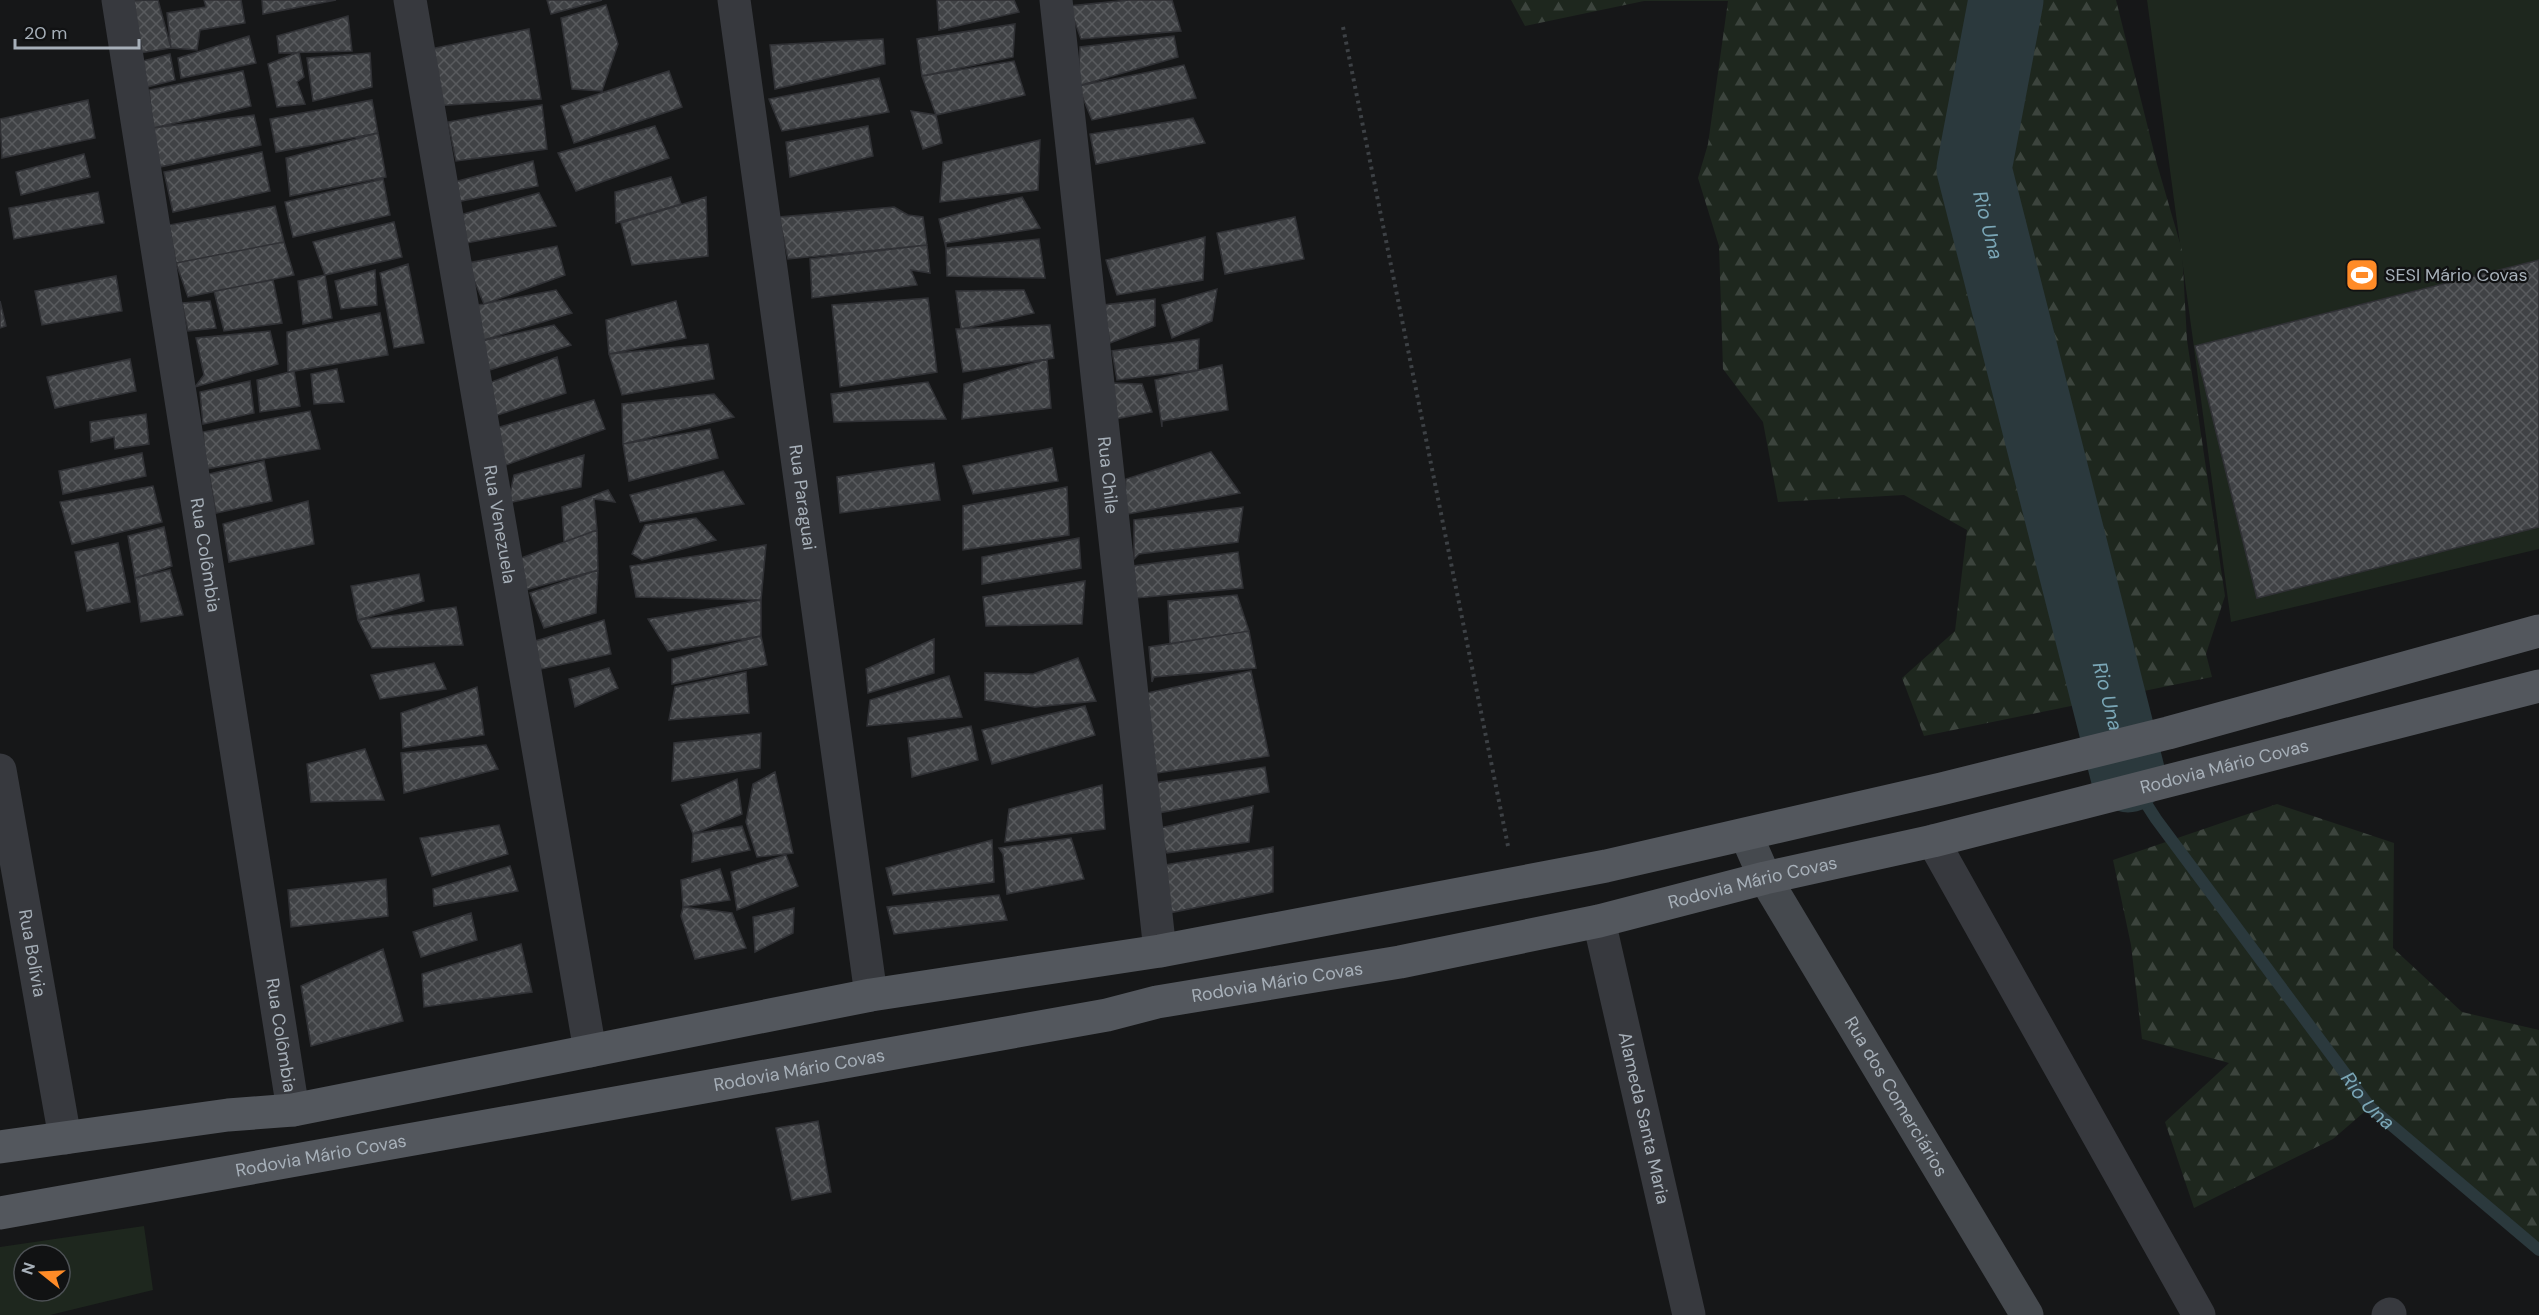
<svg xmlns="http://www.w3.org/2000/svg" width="2539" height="1315" font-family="'DM Sans',sans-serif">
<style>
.green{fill:#1e271e;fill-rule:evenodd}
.forest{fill:url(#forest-firs)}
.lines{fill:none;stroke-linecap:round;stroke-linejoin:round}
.stream{stroke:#2b393d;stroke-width:12}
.river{stroke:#2b393d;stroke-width:75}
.building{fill:url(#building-cross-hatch);stroke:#303135;stroke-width:1.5}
.path{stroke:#3d4145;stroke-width:4;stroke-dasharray:3 4.5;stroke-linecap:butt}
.minor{stroke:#37393e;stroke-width:33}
.secondary{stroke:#45494e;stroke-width:33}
.primary{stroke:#53575d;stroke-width:33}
.labels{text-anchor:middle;stroke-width:4.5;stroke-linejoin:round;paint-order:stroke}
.poi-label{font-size:18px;fill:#a7b0b9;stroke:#111213;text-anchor:start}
.street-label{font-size:18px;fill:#a7b0b9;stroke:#111213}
.water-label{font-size:20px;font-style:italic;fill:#7ba7b7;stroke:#111213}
</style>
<defs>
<pattern id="forest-firs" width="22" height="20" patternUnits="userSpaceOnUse" patternTransform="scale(1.5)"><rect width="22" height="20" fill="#1e271e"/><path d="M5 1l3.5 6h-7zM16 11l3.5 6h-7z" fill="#3c443d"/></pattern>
<pattern id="building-cross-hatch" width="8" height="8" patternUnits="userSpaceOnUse" patternTransform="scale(1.5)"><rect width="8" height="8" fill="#404245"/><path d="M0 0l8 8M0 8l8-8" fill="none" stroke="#595b5e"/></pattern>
</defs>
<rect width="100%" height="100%" fill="#161718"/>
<path class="green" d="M2147,0H2539V549L2231,622Z
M144,1226L153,1290L50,1315H0V1247ZM24,1255H60V1291H24Z"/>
<path class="forest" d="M1511,0H2116L2157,164L2182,250L2187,340L2225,596L2206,654L2212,677L1924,736L1902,678L1955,631L1967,530L1904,495L1778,502L1763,422L1723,369L1719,246L1698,178L1708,144L1728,1H1644L1525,26Z
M2277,804L2394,843L2393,948L2462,1012L2539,1030V1250L2370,1107L2333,1139L2194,1208L2165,1122L2229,1063L2142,1039L2131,945L2113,860Z"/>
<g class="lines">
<path class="stream" id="s1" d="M2138,791L2156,819L2370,1107L2539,1250"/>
<path class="river" id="s2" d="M2006,0L1974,169L2128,775"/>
</g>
<path class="building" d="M158,0L171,48L134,54L123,1Z
M204,0H241L245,23L200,30L197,50L171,48L167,13L206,7Z
M262,0H336L263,14Z
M547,0H602L551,14Z
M937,0H1014L1019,12L939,30Z
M1129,0H1172L1181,31L1081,39L1069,6Z
M606,5L618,44L602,91L572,89L561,18Z
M348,16L352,51L279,53L277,36Z
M1015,24L1013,57L922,76L917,39Z
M529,29L541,99L434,106L430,49Z
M249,36L256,63L181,78L178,58Z
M1174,36L1178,57L1078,86L1080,47Z
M883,39L885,64L775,89L770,45Z
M299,52L304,77L297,82L305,104L277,107L268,64Z
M370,53L372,87L313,101L307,58Z
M170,54L175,80L139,89L135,63Z
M1014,61L1025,95L936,115L922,76Z
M1184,65L1196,98L1092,120L1078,86Z
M243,71L251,106L153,128L149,90Z
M669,71L682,107L574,143L561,106Z
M879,78L889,112L782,131L769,99Z
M88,100L95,138L2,158L0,119Z
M372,100L378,133L276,152L270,119Z
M542,105L547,149L456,161L448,122Z
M911,111L936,115L942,143L923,149Z
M254,115L261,145L160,167L153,128Z
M1193,118L1205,143L1096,164L1090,134Z
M655,126L669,158L576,191L558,153Z
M868,126L873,156L790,177L786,142Z
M378,133L386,177L290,196L286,158Z
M1040,140L1038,190L940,202L943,162Z
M262,152L270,191L173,212L164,172Z
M84,154L90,177L21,195L16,172Z
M533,161L538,186L456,202L454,182Z
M671,177L681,204L616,223L615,192Z
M383,179L390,215L293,237L285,202Z
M98,192L104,223L14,239L9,208Z
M539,193L556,226L456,245L449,218Z
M706,197L708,256L632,265L621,223Z
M1022,197L1040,228L946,243V248L939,219Z
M275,206L284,242L176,263L169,225Z
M894,207L908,215L923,217L927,245L788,259L779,217Z
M1295,217L1304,259L1225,274L1217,233Z
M394,222L402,257L325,275L313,242Z
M1205,237L1203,280L1117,295L1106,260Z
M1039,239L1045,278L947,276L946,248Z
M284,242L294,275L188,297L176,263Z
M927,245L930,273L911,270L917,285L812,298L810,259Z
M557,246L565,275L484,304L467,263Z
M2539,260V527L2257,598L2195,346Z
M408,264L424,343L394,348L380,273Z
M375,270L377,305L341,309L335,281Z
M325,275L332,318L303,324L298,281Z
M116,276L122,311L42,325L35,291Z
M273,280L282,323L224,331L214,291Z
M1217,289L1212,321L1172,338L1162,305Z
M556,290L572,313L477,342L467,307Z
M1024,290L1034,313L961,329L956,291Z
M928,298L937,372L840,387L832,305Z
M1155,299V326L1110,343L1103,305Z
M0,301L6,326L0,328Z
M210,301L216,328L188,331L182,303Z
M676,301L686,338L609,354L606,320Z
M380,313L388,355L288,372L287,332Z
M554,325L571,345L480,373L477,342Z
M1050,325L1054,358L963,372L956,329Z
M270,331L278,364L195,387L204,375L196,338Z
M1199,339L1198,370L1117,380L1112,351Z
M708,344L714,379L622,395L609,354Z
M557,357L566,393L491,417L484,385Z
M130,359L136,391L55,408L47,377Z
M1047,359L1051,408L962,419L964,384Z
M1222,365L1228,410L1162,421V427L1155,380Z
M337,369L344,402L314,404L311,374Z
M294,371L300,406L260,412L257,380Z
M250,381L254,413L203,424L200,392Z
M928,382L946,419L834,422L831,394Z
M1111,383L1142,384L1152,412L1110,420Z
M714,394L734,417L623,444L622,404Z
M594,400L605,429L503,466L496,428Z
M310,411L320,449L206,469L203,432Z
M146,414L149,444L115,449L114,437L91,442L90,422Z
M710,429L718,458L629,481L623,444Z
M1052,448L1058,481L973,494L963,466Z
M1211,452L1240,493L1128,514L1122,527L1126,479Z
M142,453L146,476L63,494L59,471Z
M584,455L581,487L508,503L514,475Z
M264,461L272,501L216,513L209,474Z
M934,463L940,500L840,513L837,477Z
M723,471L744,504L640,522L630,495Z
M153,486L162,522L72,544L60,502Z
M1067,487L1069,535L963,550V506Z
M608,490L615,502L594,499L597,530L564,542L562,507Z
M308,501L314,544L229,562L223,524Z
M1243,507L1238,542L1139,554L1134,559V520Z
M696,518L716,540L642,560L632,554L645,525Z
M164,527L172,566L135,578L128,536Z
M597,530L598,570L521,591L513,561Z
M1079,538L1081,568L982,584V557Z
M118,543L130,602L87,611L75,552Z
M766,545L761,600L636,597L630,566Z
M1238,552L1243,588L1136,598L1133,566Z
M170,570L183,615L141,622L135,578Z
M598,570L596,613L544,628L530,593Z
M419,574L424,601L358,620L351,586Z
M1085,581L1082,624L986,626L983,597Z
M1237,595L1249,631L1170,644L1168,601Z
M761,600V636L668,651L648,619Z
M456,607L463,645L372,648L358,620Z
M604,620L611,654L541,669L532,642Z
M1249,631L1256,668L1154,677L1152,682L1149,647Z
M761,636L767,665L672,684V659Z
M934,639V673L868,693L866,669Z
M1078,658L1096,701L1035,707L985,700V673L1033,674Z
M434,663L446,689L380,699L371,675Z
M609,668L618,688L575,707L569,679Z
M1251,671L1269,756L1151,774L1142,694Z
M746,672L749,713L669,720L675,687Z
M949,676L962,717L867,726L870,700Z
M477,687L484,735L403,748L401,713Z
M1085,706L1095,735L992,764L982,730Z
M971,726L978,760L912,777L908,738Z
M761,733L760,768L672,781L674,743Z
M486,745L498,769L404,793L401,753Z
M365,749L384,800L311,802L307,764Z
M1265,767L1269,792L1148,815L1154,783Z
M775,772L793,853L757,857L746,822L753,784Z
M737,779L742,814L693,834L681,805Z
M1102,785L1105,829L1005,842L1009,809Z
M1253,806L1249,842L1167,853L1156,829Z
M499,825L508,854L432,876L420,838Z
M742,826L750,850L692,862L693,834Z
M1071,838L1084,879L1007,894L1003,854L999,848Z
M992,840L994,882L893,895L886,868Z
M1273,847V892L1169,913L1164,865Z
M786,855L798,886L737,910L731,872Z
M510,866L518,891L434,906L433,889Z
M720,869L730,900L683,907L681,880Z
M386,879L388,916L291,927L288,890Z
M999,895L1007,920L894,934L887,907Z
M683,907L732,913L746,948L695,959L681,916Z
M794,908L793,933L755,952L753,917Z
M471,913L477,940L421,957L413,932Z
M521,944L532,992L424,1007L422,974Z
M383,949L403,1021L311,1046L301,986Z
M818,1121L831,1192L792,1200L776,1128Z"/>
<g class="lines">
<path class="path" d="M1343,27L1508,846"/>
<g class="minor">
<path id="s3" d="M118,0L293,1110"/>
<path id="s4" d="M410,0L590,1051"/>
<path id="s5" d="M734,0L871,995"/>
<path id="s6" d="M1056,0L1160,951"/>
<path id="s7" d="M0,770L65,1138"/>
<path d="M1933,841L2199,1315"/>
<path id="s8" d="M1599,921L1689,1315"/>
<path d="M2388,1315L2390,1314"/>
</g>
<path class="secondary" id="s9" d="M1746,835L1765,878L2027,1315"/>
<g class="primary">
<path d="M0,1147L228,1115L293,1110L871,995L1160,951L1606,866L1941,789L2168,733L2539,631"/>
<path id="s10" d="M0,1213L1107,1015L1157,1002L1400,962L1599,921L1765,878L1933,841L2539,686"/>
</g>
</g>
<defs>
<g id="stadium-square" transform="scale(1.725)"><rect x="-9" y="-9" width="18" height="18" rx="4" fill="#ff8b27" stroke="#111213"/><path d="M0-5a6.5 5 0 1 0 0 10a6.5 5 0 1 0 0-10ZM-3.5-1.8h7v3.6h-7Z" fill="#fff"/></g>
</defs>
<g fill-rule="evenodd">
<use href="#stadium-square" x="2362" y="275"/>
</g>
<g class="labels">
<g class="poi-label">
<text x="2385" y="281">SESI Mário Covas</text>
</g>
<g class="street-label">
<text dy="6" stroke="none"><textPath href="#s6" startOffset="478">Rua Chile</textPath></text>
<text dy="6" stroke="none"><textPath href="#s5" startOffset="502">Rua Paraguai</textPath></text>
<text dy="6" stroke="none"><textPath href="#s4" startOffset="532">Rua Venezuela</textPath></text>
<text dy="6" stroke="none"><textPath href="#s3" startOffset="562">Rua Colômbia</textPath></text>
<text dy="6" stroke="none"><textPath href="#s10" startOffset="2270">Rodovia Mário Covas</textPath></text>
<text dy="6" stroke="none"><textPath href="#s10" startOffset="1784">Rodovia Mário Covas</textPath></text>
<text dy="6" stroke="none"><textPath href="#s7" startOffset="186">Rua Bolívia</textPath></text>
<text dy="6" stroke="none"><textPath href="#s10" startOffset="1298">Rodovia Mário Covas</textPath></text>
<text dy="6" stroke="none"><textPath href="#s3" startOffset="1048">Rua Colômbia</textPath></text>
<text dy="6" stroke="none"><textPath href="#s10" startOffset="812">Rodovia Mário Covas</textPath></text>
<text dy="6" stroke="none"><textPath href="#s9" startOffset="302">Rua dos Comerciários</textPath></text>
<text dy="6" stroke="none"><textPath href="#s8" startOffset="202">Alameda Santa Maria</textPath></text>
<text dy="6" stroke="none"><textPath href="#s10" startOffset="326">Rodovia Mário Covas</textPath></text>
</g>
<g class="water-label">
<text dy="7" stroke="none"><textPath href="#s2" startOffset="230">Rio Una</textPath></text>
<text dy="7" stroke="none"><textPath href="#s2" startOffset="716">Rio Una</textPath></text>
<text dy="7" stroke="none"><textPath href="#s1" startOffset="386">Rio Una</textPath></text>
</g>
</g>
<g transform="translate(42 1273) rotate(288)"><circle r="28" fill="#111213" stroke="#4d5155" stroke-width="1.5"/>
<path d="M0-4.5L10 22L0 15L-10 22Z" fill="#ff8b27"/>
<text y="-9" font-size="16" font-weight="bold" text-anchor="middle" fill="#a7b0b9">N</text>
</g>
<path d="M15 39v9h124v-9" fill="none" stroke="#a7b0b9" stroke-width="3"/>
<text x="24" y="39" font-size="18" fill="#a7b0b9" stroke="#111213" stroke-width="4.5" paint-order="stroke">20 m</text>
</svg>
